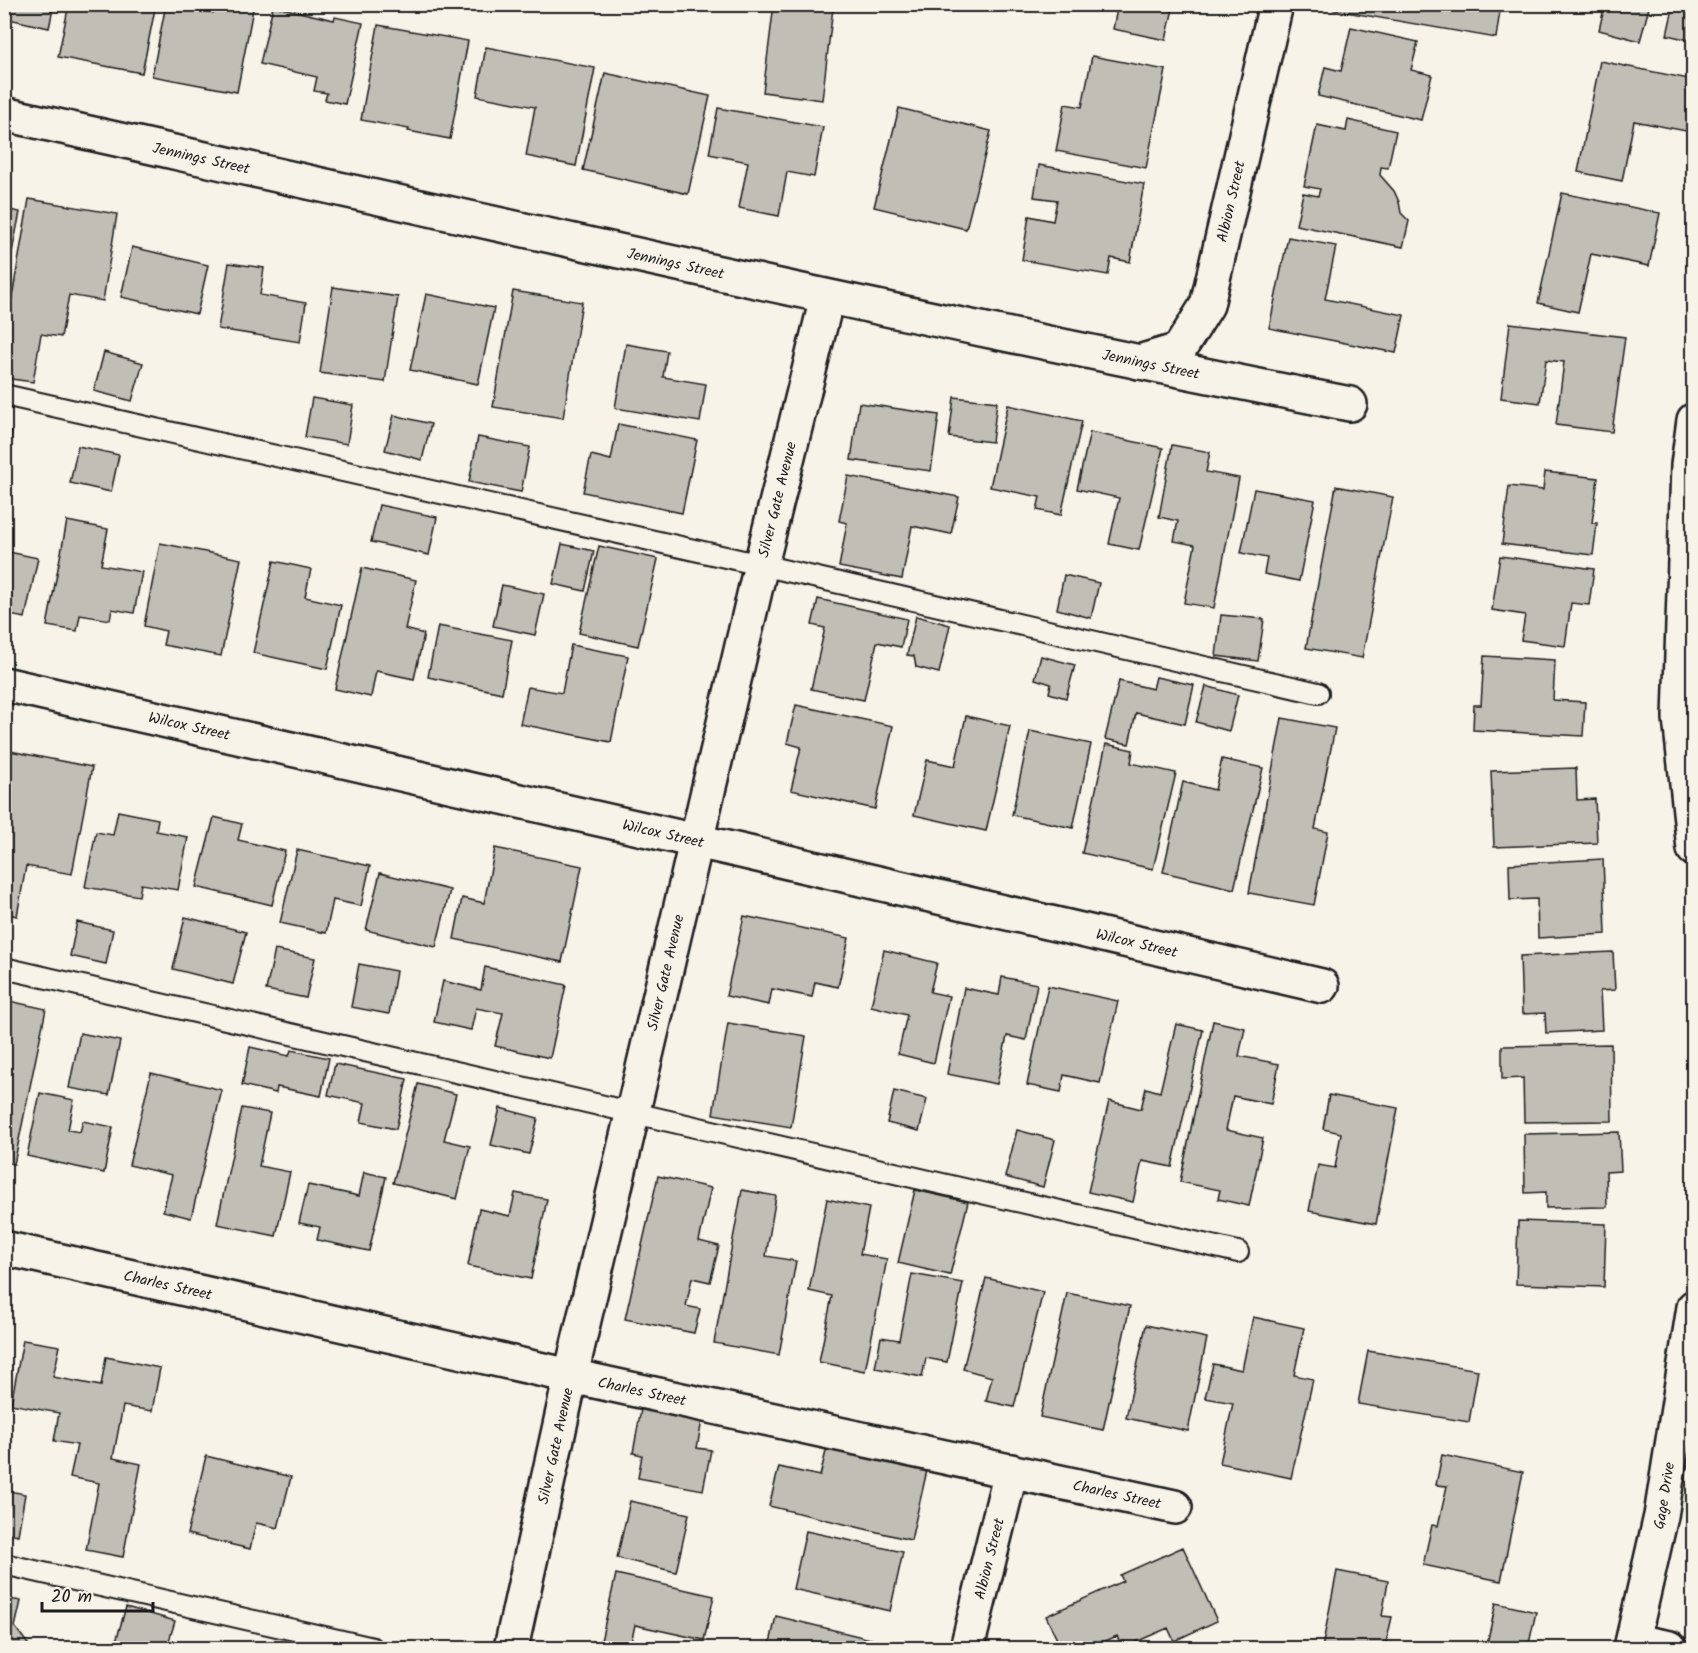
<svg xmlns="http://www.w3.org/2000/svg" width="1698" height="1653" font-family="Kalam,sans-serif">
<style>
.building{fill:#c0beb5;stroke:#1c1c1c;stroke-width:1.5}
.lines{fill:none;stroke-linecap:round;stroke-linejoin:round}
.lane-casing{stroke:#1c1c1c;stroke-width:24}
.street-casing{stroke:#1c1c1c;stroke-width:38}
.lane{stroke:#f7f3e8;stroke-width:20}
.street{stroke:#f7f3e8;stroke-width:33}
.labels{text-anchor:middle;stroke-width:5;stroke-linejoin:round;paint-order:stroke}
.street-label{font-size:15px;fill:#1c1c1c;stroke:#f7f3e8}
</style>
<rect width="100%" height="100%" fill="#f7f3e8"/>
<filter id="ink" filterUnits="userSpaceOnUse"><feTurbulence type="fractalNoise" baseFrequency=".0167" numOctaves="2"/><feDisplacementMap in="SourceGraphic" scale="12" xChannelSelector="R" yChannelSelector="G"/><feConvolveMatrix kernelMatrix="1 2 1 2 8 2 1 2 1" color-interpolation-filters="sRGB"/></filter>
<g filter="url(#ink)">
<path class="building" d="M4,4H54L49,28L5,18L4,20Z
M69,4H156L142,73L58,57Z
M166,4L214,13L216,4H254L237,92L152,76Z
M774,4H806L833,8L822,100L763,92Z
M1118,4H1174L1166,40L1113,29Z
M1335,4H1501L1496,38L1334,10Z
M1605,4H1650L1640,41L1599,30Z
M1674,4H1694V41L1667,35Z
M273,6L334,20L335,17L363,23L345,104L325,100L327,93L314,91L317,77L260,64Z
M378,25L468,41L450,139L408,131L409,129L361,120Z
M1351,27L1418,42L1411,70L1432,75L1421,120L1318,96L1325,67L1341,71Z
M486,47L595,68L576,166L526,156L535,107L477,96Z
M1092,56L1166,70L1146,168L1056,151L1065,104L1082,107Z
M1600,61L1694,80V119L1691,132L1634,121L1622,181L1578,172Z
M605,73L710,96L688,194L583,170Z
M718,108L823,127L814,177L787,172L779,216L739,208L748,162L709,154Z
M899,108L991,131L966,229L874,207Z
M1348,120L1396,131L1388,168L1381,167L1380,175L1394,191L1399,202L1401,213L1409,221L1403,247L1296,225L1303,193L1318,196L1320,189L1304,186L1317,125L1346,131Z
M1039,165L1144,184L1130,262L1111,258L1108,275L1022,260L1029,216L1053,221L1057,200L1034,197Z
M1562,193L1660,213L1649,266L1591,254L1578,312L1538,303Z
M29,199L117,214L103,301L69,295L61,337L41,334L33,382L4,378V343Z
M4,209L20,212L4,292Z
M1288,237L1336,246L1325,299L1404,315L1396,353L1269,328Z
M132,247L208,265L197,314L121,297Z
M229,263L264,268L260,295L306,303L300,342L218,329Z
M333,287L398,297L385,382L320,373Z
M513,291L582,302L563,418L493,407Z
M426,294L494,308L478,384L410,370Z
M1510,323L1625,337L1612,432L1556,425L1564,362L1546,360L1540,403L1501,398Z
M626,344L667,351L663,377L706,384L700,422L615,408Z
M104,352L143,363L132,401L94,391Z
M954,397L997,402L992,442L949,437Z
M312,398L353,405L347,444L305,437Z
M859,403L939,415L931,471L851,460Z
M1008,405L1082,421L1061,515L1037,510L1040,497L990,487Z
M394,415L431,424L422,460L385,450Z
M618,424L697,440L682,513L583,492L591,455L611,460Z
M4,431L12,432L4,470Z
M1090,432L1163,448L1139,550L1109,544L1119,498L1077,489Z
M478,437L530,447L521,492L469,482Z
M1172,445L1210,452L1206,472L1239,478L1214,608L1184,603L1195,545L1174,541L1178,521L1159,517Z
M78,446L119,455L111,492L70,483Z
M1545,472L1598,478L1592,523H1597L1593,555L1502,544L1509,486L1543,490Z
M848,476L959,497L951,534L912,526L902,579L839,567L847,523L839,521Z
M1336,486L1393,497L1362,658L1306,648Z
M1254,489L1315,500L1299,581L1264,574L1267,558L1241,553Z
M379,505L437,517L429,555L371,542Z
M67,521L108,529L101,565L142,572L134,613L112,609L110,620L80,615L77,631L47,626Z
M160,543L241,559L221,656L163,645L166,631L144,626Z
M562,544L594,551L585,591L553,584Z
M599,546L658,559L638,646L579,633Z
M4,551L38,558L25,618L4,614Z
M1500,556L1594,569L1589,605L1571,603L1565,646L1521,640L1525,615L1492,610Z
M274,561L311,569L305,597L341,605L327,669L253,653Z
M362,568L416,580L405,629L424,634L414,679L376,671L371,697L335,689Z
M1064,575L1099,583L1091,618L1057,609Z
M502,585L544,594L535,635L493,626Z
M818,599L907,619L901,647L877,642L864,700L811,689L825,628L812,625Z
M1221,615L1264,619L1258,661L1216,656Z
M916,616L950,625L939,673L916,667L914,656L907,655Z
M438,626L512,640L502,693L428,677Z
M571,645L628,656L611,742L520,724L528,687L562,693Z
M1041,656L1075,665L1066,698L1049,693L1051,684L1035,679Z
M1484,656L1555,660L1553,700L1585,702L1583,736L1473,730L1474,705H1481Z
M1156,677L1194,685L1185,724L1136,713L1129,744L1105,739L1119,681L1153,689Z
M1206,686L1238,695L1229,731L1196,722Z
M796,705L893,726L875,809L791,790L801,747L787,743Z
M966,716L1010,726L986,831L914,815L927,760L955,766Z
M1282,718L1335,728L1315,829L1328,832L1314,905L1249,893Z
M1030,731L1091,744L1073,828L1012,815Z
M1106,744L1133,750L1131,763L1176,773L1153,869L1082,853Z
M10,751L92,767L72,874L26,866L17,916L4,913V779Z
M1222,759L1263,768L1234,889L1163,872L1183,782L1215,790Z
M1576,768L1577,800L1595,799L1597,843L1494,847L1491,771Z
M118,811L158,819L156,831L188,837L178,890L141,884L139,896L85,887L96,832L113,835Z
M214,817L242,824L238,840L285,851L272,905L196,887Z
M495,848L582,866L562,962L454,939L462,898L484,903Z
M297,850L370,866L361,906L333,900L326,933L280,923Z
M1603,859L1606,934L1538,938L1537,899L1510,900L1509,864Z
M380,873L450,890L436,947L366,930Z
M744,916L849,938L838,987L815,982L812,997L772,989L769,1005L726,996Z
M185,917L246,932L233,984L173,969Z
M77,922L113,930L106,964L70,956Z
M275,950L315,958L306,998L266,990Z
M884,950L937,963L930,992L949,996L934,1063L898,1054L907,1015L871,1006Z
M1613,952L1615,990L1600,991L1602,1030L1546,1033L1545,1013L1522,1014L1520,956Z
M359,964L396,971L389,1014L351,1007Z
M485,967L566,985L550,1058L495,1046L503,1013L476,1008L471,1030L434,1022L443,981L481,990Z
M1002,977L1037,984L1026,1040L1007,1036L997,1084L947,1074L964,988L999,995Z
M1048,986L1118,1001L1100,1083L1064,1075L1061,1092L1027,1085Z
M9,1001L46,1009L14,1164L4,1162V1021Z
M1213,1021L1245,1028L1239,1056L1279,1064L1271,1104L1233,1096L1226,1130L1263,1138L1249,1206L1218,1199L1220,1190L1180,1182Z
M728,1023L806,1036L791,1127L713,1114Z
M1176,1024L1203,1030L1172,1167L1142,1161L1133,1202L1088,1192L1109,1101L1141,1109L1146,1088L1160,1092Z
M80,1033L120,1041L109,1095L69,1088Z
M1611,1044L1612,1121L1524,1122L1523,1078L1502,1079V1046Z
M250,1047L289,1056L291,1050L329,1058L321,1096L277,1087L276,1093L242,1085Z
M335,1064L407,1079L396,1129L361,1122L365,1103L328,1095Z
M151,1073L222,1090L191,1218L163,1211L172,1175L129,1165Z
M418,1084L456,1094L444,1140L470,1146L457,1199L393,1183Z
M894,1091L927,1099L919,1131L887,1123Z
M40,1093L74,1100L68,1130L80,1132L83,1121L113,1127L104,1173L27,1156Z
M1329,1095L1398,1108L1376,1224L1309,1211L1318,1165L1335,1168L1341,1133L1323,1129Z
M242,1108L270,1113L259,1166L290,1172L276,1236L217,1224Z
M500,1108L538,1118L529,1154L491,1145Z
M1017,1130L1055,1140L1043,1187L1005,1177Z
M1619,1132L1621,1171L1606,1172L1607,1207L1546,1208V1192L1525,1193L1524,1134Z
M364,1172L386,1177L369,1251L317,1240L320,1227L299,1223L308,1185L359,1196Z
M658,1176L711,1188L699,1241L719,1246L710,1282L692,1278L686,1306L700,1309L694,1333L625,1319Z
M742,1190L776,1196L766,1256L796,1261L779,1355L714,1343Z
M915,1190L968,1202L950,1275L898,1263Z
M515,1193L547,1199L531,1279L468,1266L479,1209L510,1216Z
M827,1199L869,1208L860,1254L887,1259L865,1371L819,1362L832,1296L809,1291Z
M1518,1221L1606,1224L1604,1287L1516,1284Z
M912,1274L963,1283L947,1362L926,1358L922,1377L875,1368L881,1337L899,1340Z
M986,1278L1043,1292L1014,1407L986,1401L992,1377L963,1369Z
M1067,1293L1130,1306L1103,1430L1040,1417Z
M1253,1317L1304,1328L1294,1375L1313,1379L1291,1478L1220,1463L1233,1403L1205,1398L1213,1364L1242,1370Z
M1146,1325L1207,1338L1188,1431L1126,1418Z
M23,1340L60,1346L53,1377L101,1386L106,1357L160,1368L152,1411L123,1406L113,1458L141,1464L123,1557L86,1550L99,1483L70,1477L77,1445L54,1441L59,1413L11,1404Z
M1368,1351L1478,1370L1469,1422L1358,1404Z
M641,1409L702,1420L697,1448L711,1450L703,1490L638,1478L642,1455L633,1453Z
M828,1443L928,1466L911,1540L769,1506L779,1467L820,1476Z
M1442,1455L1523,1472L1501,1581L1423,1565L1432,1525L1438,1526L1447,1486L1436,1485Z
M206,1456L291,1477L278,1528L256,1523L250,1549L187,1534Z
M4,1490L25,1494L18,1535L4,1532Z
M630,1501L689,1514L676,1572L617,1558Z
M806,1531L903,1552L890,1611L793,1589Z
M1183,1547L1217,1621L1174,1641L1168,1628L1122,1648L1117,1636L1089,1648H1061L1046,1616L1123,1581L1120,1575Z
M1337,1571L1388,1581L1382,1616L1392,1617L1385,1648H1322Z
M616,1574L714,1596L704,1640L635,1625L630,1647L601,1641Z
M4,1598L21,1601L15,1627L31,1648H4Z
M1496,1603L1536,1612L1528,1648H1486Z
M126,1607L175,1621L167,1648H114Z
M776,1616L887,1643L885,1648H769Z"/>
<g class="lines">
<g class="lane-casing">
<path id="lane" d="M4,395L761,565L1318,693
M4,968L1238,1252
M4,1564L373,1648"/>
</g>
<g class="street-casing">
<g id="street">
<path id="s1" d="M4,114C452,214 899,316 1350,404"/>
<path id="s2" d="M1139,362L1179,350L1207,305L1276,4"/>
<path d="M1694,420L1688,465L1680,718L1694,849"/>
<path id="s3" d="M4,684L736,850L1322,986"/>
<path id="s4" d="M4,1248L539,1369L1175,1507"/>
<path d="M1633,1641L1670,1648"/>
<path id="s5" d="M511,1648L571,1375L761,565L827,298"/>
<path id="s6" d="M967,1648L1011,1471"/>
<path id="s7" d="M1631,1648L1661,1516L1694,1307"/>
</g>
</g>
<use href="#lane" class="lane"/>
<use href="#street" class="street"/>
</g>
</g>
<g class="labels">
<g class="street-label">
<text dy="5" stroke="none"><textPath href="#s1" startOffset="202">Jennings Street</textPath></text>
<text dy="5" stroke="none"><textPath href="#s2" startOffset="201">Albion Street</textPath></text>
<text dy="5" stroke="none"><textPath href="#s1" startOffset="688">Jennings Street</textPath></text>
<text dy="5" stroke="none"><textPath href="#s1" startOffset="1174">Jennings Street</textPath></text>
<text dy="5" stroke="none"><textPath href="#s5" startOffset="1179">Silver Gate Avenue</textPath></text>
<text dy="5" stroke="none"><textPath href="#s3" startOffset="190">Wilcox Street</textPath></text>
<text dy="5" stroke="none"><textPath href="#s3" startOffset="676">Wilcox Street</textPath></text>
<text dy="5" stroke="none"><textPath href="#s3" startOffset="1162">Wilcox Street</textPath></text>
<text dy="5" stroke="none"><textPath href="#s5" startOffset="693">Silver Gate Avenue</textPath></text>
<text dy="5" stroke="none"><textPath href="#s4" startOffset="168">Charles Street</textPath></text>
<text dy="5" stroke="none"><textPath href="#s4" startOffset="654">Charles Street</textPath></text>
<text dy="5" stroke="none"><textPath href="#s5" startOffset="207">Silver Gate Avenue</textPath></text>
<text dy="5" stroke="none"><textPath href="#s4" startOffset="1140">Charles Street</textPath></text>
<text dy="5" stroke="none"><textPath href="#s7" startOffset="156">Gage Drive</textPath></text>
<text dy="5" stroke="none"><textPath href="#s6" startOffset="92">Albion Street</textPath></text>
</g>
</g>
<rect width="1698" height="1653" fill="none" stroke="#f7f3e8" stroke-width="24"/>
<rect x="12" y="12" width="1674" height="1629" fill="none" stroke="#1c1c1c" stroke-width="2" filter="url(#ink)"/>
<path d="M42 1602v9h111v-9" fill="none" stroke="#1c1c1c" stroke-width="3"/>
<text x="51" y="1602" font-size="18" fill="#1c1c1c" stroke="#f7f3e8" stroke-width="4.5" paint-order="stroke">20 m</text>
</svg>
